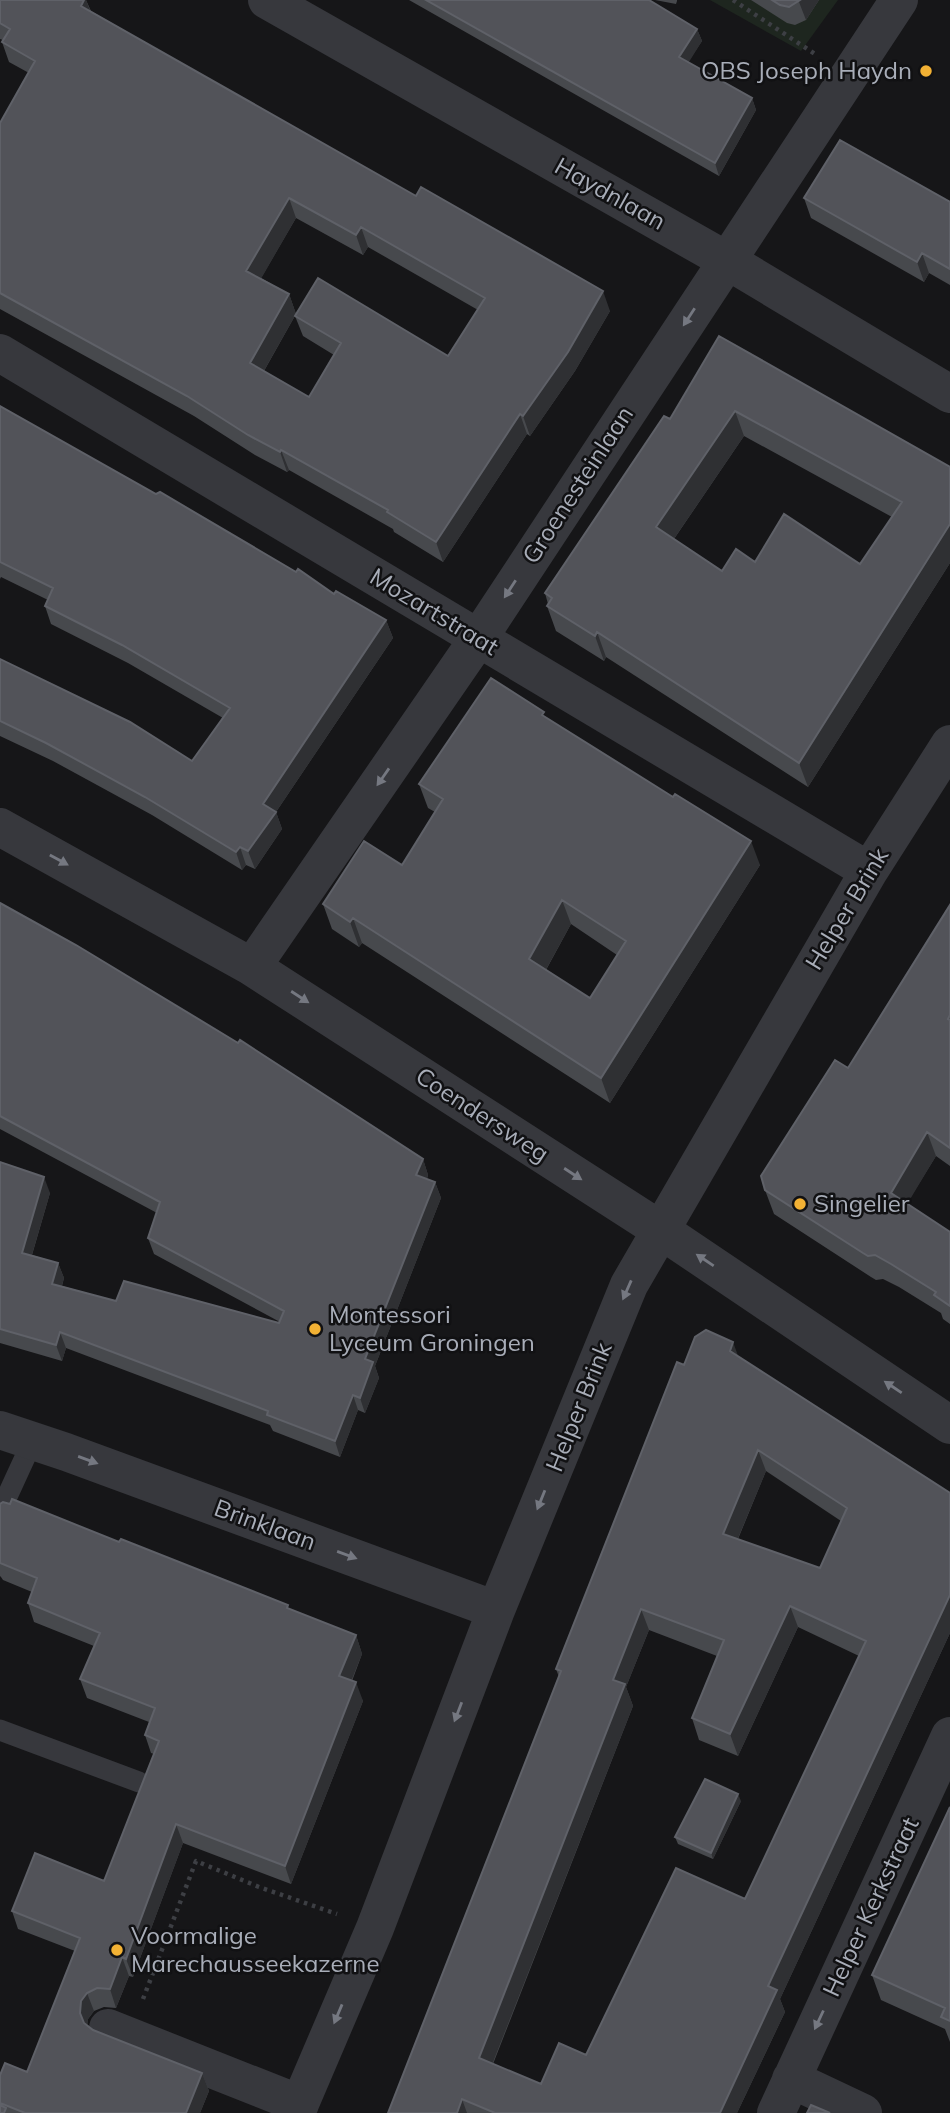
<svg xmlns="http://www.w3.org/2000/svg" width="950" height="2113" font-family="Mulish,sans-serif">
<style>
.green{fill:#1e261f}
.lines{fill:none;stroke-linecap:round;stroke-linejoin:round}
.path{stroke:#3d3f44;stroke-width:4.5;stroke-dasharray:3.5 5;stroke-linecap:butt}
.service{stroke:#37383d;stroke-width:21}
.minor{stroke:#37383d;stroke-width:38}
.wall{fill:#47494d;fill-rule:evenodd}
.shaded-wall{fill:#2f3033}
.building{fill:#525359;stroke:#5f6168;stroke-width:2;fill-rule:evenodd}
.oneway{fill:#757881}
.poi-dot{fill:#f2b134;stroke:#111113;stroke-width:2.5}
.labels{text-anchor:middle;stroke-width:5;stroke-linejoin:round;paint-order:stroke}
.poi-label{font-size:24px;fill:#a8adb8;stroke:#111113;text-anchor:start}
.street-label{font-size:24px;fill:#a8adb8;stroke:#111113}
</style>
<rect width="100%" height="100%" fill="#161618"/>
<path class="green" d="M710,0H838L801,51Z"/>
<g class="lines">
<path class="path" d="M733,0L815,54
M143,1999L196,1861L259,1887L337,1914"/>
<path class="service" d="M0,1512L33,1440
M0,1730L139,1782"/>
<path class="minor" d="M267,0L726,260L950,394
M0,353L869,871
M0,827L252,967L659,1229L950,1425
M252,967L478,639L899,0
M0,1430L66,1452L496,1610
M108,2028L300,2104
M791,2079L863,2113
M296,2113L375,1928L496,1610L629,1285L869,871L950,744
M776,2113L950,1736"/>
</g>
<path class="wall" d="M0,0H86L91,11L610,311L575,371L530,436L527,434L443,562L394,532L393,529L289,470L287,472L255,455L194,416L0,309V123L29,73L9,62L2,42L3,40L0,39ZM296,218L363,255L368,247L478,310L448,356L295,316L303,336L334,355L309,397L264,371L296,314L289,294L261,278Z
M409,0H649L697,29L702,41L688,62L752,98L756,110L719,176Z
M655,0H677V1L676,4Z
M751,0H819L806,20L795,25L787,23Z
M804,198L950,202V285L929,273L924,282L811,218Z
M719,336L950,467V563L808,787L606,657L604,661L556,631L547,606L548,604L545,593L670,419ZM744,436L892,517L860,564L755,562L722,571L674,539Z
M0,406L334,594L386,620L393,638L276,812L282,829L255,869L246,865L242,870L152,815L53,761L0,736V659L192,761L223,718L128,663L51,624L45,606L48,600L1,577L0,579Z
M547,719L760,865L610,1103L362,943L359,947L332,929L323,904L402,865L435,812L428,808L419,784ZM571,924L617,955L590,998L546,970Z
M0,903L423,1159L428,1175L427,1179L435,1182L441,1198L375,1366L379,1378L365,1413L358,1410L340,1457L273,1431L270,1425L66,1348L62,1361L0,1343V1162L50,1193L32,1255L58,1263L64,1278L62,1286L116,1301L279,1323L280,1322L154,1254L148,1238L157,1213L0,1129Z
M950,905V1166L936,1156L907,1203L950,1232V1324L943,1319L941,1313L899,1287L883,1279L876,1280L871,1277L774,1214L765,1190L848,1068Z
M738,1356L950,1493V1633L780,1999L785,2012L737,2113H388L559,1677L556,1669L684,1365ZM766,1471L841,1521L820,1568L738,1539ZM798,1627L859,1656L745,1899L586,2055L541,2084L493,2064L633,1706L626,1687L649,1630L717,1656L692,1718L699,1740L738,1756Z
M0,1504L290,1609L356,1635L362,1654L352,1681L363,1701L291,1884L183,1843L133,1977L129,1976L116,2008L104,2007L94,2011L88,2019L87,2025L93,2030L202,2073L209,2091L200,2113H0V2075L27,2072L75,1951L18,1929L12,1911L104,1881L154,1754L151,1753L145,1735L149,1722L87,1698L80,1679L94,1646L34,1622L28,1603L32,1592L3,1580L1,1577L0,1576Z
M741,1801L713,1859L678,1844L675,1837Z
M950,1807V2042L945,2029L881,2000L872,1975Z"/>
<path class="shaded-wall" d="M84,0H86L93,18L81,6Z
M800,0H819L806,20L799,2Z
M697,29L702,41L684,70L679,57Z
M752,98L756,110L719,176L715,163Z
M289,198L296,218L254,291L246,271Z
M361,227L368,247L363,255L356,235Z
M922,253L929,273L924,282L917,262Z
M603,291L610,311L575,371L530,436L523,416Z
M289,294L296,314L257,383L250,363Z
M735,411L744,436L665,552L656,527Z
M520,414L527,434L443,562L436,542Z
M281,450L289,470L287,472L280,452Z
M950,524V563L808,787L799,763Z
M386,620L393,638L276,812L282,829L255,869L248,851L263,804Z
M597,632L606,657L604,661L595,636Z
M751,841L760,865L610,1103L601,1078Z
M240,847L246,865L242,870L236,852Z
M562,900L571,924L538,984L529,959Z
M353,918L362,943L359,947L350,922Z
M927,1132L936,1156L900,1216L891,1193Z
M423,1159L428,1175L422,1190L416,1175Z
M44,1177L50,1193L28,1268L22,1253Z
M435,1182L441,1198L375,1366L379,1378L365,1413L360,1398L365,1359Z
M58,1263L64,1278L58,1299L52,1284Z
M60,1332L66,1348L62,1361L56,1345Z
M733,1342L741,1364L730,1351Z
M353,1395L358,1410L340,1457L335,1441Z
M758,1450L766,1471L731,1555L723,1534Z
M950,1595V1633L780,1999L785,2012L737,2113H720L768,1986Z
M790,1606L798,1627L738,1756L730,1734Z
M641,1609L649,1630L626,1687L633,1706L486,2080L479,2058L613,1680Z
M356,1635L362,1654L346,1694L339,1676Z
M356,1682L363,1701L291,1884L285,1866Z
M738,1794L741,1801L713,1859L711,1853Z
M176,1824L183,1843L133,1977L126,1959Z
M122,1957L129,1976L116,2008L110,1989Z
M87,1993L94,2011L88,2019L87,2032L80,2013L81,2001Z
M202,2073L209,2091L200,2113H186Z
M462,2099L467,2113H457Z"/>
<path class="building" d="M0,0H84L81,6L416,196L421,187L603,291L568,352L523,416L520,414L436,542L387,512L388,510L281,450L280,452L248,435L187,396L0,293V123L35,61L2,42L10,29L0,23ZM289,198L356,235L361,227L485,298L448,356L318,278L295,316L341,343L309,397L250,363L289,294L246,271Z
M426,0H649L697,29L679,57L752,98L715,163Z
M772,0H800L789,7L780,5Z
M840,140L950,202V269L922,253L917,262L804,198Z
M719,336L950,467V524L799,763L597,632L595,636L547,606L552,598L545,593L664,416L670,419ZM735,411L902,502L860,564L784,514L755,562L736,549L722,571L656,527Z
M0,406L156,494L160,492L296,572L298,569L334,594L336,591L386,620L263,804L276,812L248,851L240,847L236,852L145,797L46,743L0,721V659L130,722L192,761L230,708L122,645L45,606L53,588L0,562Z
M491,678L544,712L542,715L673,797L675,794L751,841L601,1078L353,918L350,922L323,904L364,841L402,865L443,799L419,784ZM562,900L626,941L590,998L529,959Z
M0,903L76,945L238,1043L240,1040L423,1159L416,1175L435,1182L365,1359L373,1362L360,1398L353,1395L335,1441L267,1415L268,1411L60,1332L56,1345L0,1329V1162L44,1177L22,1253L58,1263L52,1284L116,1301L124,1281L279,1323L284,1311L148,1238L160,1202L0,1116Z
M950,905V1015L948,1019L950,1020V1148L927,1132L891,1193L950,1232V1306L934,1295L936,1292L891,1264L875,1255L868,1256L863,1253L765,1190L761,1176L835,1060L848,1068Z
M706,1330L733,1342L730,1351L950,1493V1595L768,1986L777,1990L720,2113H495L462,2099L457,2113H388L561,1671L556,1669L677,1362L684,1365L695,1337ZM758,1450L847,1508L820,1568L723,1534ZM790,1606L866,1641L745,1899L676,1868L586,2055L559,2043L541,2084L479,2058L625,1684L613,1680L641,1609L724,1640L692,1718L730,1734Z
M12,1499L119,1542L121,1539L288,1605L287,1608L356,1635L339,1676L356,1682L285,1866L176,1824L126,1959L122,1957L110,1989L97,1988L87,1993L81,2001L80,2013L84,2023L93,2030L202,2073L186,2113H25L0,2103V2075L5,2063L27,2072L80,1938L12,1911L35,1853L104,1881L159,1741L145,1735L155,1708L80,1679L100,1633L28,1603L37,1578L0,1563V1504L3,1502L10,1504Z
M705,1779L738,1794L711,1853L675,1837Z
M950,1807V2021L941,2017L945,2008L872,1975Z
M0,2105L6,2108L4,2113H0Z
M811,2105L830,2113H807Z"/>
<defs><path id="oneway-solid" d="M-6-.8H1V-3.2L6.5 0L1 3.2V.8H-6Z" transform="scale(1.75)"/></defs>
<g class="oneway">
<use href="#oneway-solid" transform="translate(689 317) rotate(123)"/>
<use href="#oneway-solid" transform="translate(510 589) rotate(123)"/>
<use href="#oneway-solid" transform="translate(383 777) rotate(125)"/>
<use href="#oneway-solid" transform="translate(59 860) rotate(29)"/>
<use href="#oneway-solid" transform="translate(300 997) rotate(33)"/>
<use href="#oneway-solid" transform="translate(573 1174) rotate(33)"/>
<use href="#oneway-solid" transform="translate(705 1260) rotate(-146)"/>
<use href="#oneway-solid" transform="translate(627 1290) rotate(114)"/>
<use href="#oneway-solid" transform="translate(893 1387) rotate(-146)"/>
<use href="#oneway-solid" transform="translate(88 1460) rotate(20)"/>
<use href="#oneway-solid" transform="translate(541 1500) rotate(112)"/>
<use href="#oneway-solid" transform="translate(347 1555) rotate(20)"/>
<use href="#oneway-solid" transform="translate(458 1712) rotate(111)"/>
<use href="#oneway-solid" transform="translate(338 2014) rotate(113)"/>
<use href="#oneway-solid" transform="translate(819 2020) rotate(115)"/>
</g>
<g class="poi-dot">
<circle cx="926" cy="71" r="7"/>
<circle cx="800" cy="1204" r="7"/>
<circle cx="315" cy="1329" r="7"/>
<circle cx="117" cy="1950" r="7"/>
</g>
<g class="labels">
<g class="poi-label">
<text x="912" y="79" text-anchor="end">OBS Joseph Haydn</text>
<text x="814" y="1212">Singelier</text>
<text x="329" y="1323">Montessori<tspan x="329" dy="28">Lyceum Groningen</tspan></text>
<text x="131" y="1944">Voormalige<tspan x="131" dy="28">Marechausseekazerne</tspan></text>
</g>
<g class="street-label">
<text transform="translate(610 194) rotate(29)" y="8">Haydnlaan</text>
<text transform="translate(578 485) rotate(-57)" y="8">Groenesteinlaan</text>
<text transform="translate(434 612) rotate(31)" y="8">Mozartstraat</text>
<text transform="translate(847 909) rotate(-59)" y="8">Helper Brink</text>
<text transform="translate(482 1115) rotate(33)" y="8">Coendersweg</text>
<text transform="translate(579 1407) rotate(-68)" y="8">Helper Brink</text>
<text transform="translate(265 1525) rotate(20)" y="8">Brinklaan</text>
<text transform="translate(871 1907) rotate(-65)" y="8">Helper Kerkstraat</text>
</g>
</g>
</svg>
